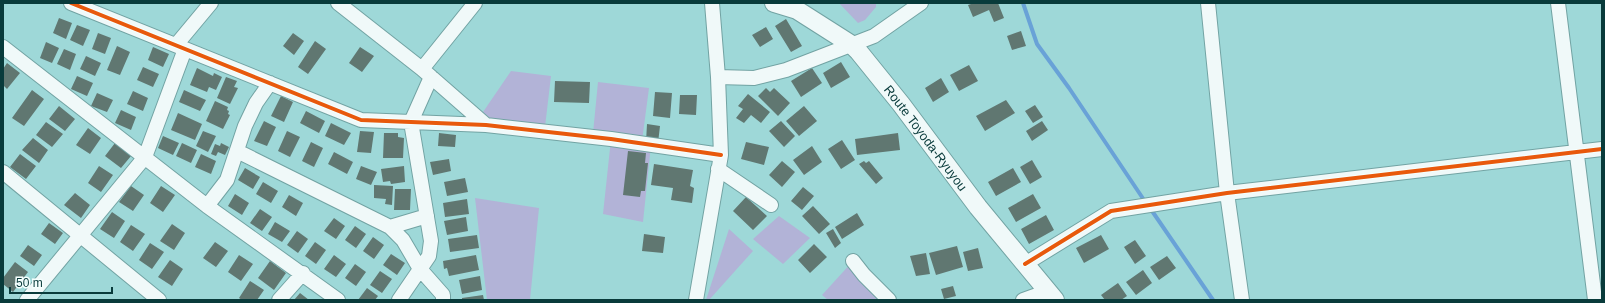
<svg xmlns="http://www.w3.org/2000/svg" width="1605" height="303" font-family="Helvetica,sans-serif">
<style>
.green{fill:#b2b3d7}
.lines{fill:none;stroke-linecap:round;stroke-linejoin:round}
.stream{stroke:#69a2d7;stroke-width:4}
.building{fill:#607771}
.minor-casing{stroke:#72a3a3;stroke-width:16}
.major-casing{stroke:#72a3a3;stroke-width:20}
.minor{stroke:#f0f9f9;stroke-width:14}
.major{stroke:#f0f9f9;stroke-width:18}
.cycleway-casing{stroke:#f5fffe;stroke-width:6}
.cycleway{stroke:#e8590c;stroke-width:4}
.labels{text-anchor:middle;stroke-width:4;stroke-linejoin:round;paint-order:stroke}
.street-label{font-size:13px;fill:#093b3b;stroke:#f5fffe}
</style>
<rect width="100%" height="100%" fill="#9ed8d8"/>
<path class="green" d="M839,3H876V7L865,20L858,23Z
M511,71L551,76L545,127L593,133L598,82L649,88L642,141L651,145L643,222L603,214L611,139L493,121L483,112Z
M475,198L539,208L530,300H487Z
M779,216L810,238L783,264L753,239Z
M729,229L753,251L709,300H706Z
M853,261L890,300H828L822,295Z"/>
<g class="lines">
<path class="stream" d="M1023,3L1037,44L1069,88L1146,203
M1150,208L1213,300"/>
</g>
<path class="building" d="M974,3H998L1004,18L994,22L989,10L973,17L968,5Z
M59,18L72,23L66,39L53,33Z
M786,19L802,46L791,52L775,26Z
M77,25L90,30L83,46L70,40Z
M766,27L773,39L760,47L752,35Z
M1021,31L1026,46L1012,50L1007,36Z
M98,33L111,38L105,54L92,49Z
M293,33L304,41L294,55L283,46Z
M315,41L326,49L308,74L298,67Z
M46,42L59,48L52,63L40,58Z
M117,46L130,52L120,75L107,70Z
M153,47L169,54L163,67L148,60Z
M360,47L374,56L362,72L349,63Z
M64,49L76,54L70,70L57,64Z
M86,56L101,63L95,76L80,69Z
M841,62L850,77L831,88L823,73Z
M7,63L20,73L7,89L3,85V69Z
M969,65L978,81L959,91L950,75Z
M143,67L159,74L153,87L137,80Z
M197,68L213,76L214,73L222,77L216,90L209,87L207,92L190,85Z
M812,68L822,83L801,97L791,81Z
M77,76L93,83L87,96L71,89Z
M226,77L237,81L234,87L238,88L230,104L217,98Z
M941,78L949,92L933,102L925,88Z
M555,81L590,82L589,103L554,102Z
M766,88L770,92L774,88L790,103L778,116L758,96Z
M32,90L44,99L24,126L12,118Z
M184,90L206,100L200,111L179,102Z
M133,91L148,98L143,111L127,104Z
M655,92L672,93L670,118L653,116Z
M97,93L113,100L107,112L91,106Z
M748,94L770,112L761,123L751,115L744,123L736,118L743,109L738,106Z
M680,95H697L696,115L679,114Z
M281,96L293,102L284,122L271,116Z
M1006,100L1015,113L985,131L976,116Z
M215,101L228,107L227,110L229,111L228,114L230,115L223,129L206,121Z
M1035,105L1043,117L1033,123L1025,111Z
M59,106L75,119L65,131L49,119Z
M804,106L817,121L799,136L786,121Z
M121,110L136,117L131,130L115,123Z
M306,111L325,121L319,133L300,123Z
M178,113L202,124L195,140L171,130Z
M264,121L276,127L267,146L254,141Z
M781,121L795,136L784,147L769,131Z
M1042,121L1048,130L1032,141L1026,131Z
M46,122L63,134L52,147L36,135Z
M331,123L351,133L344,145L325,136Z
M647,124L660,126L658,143L646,142Z
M88,128L101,138L90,154L76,145Z
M203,131L216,136L208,152L196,146Z
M287,131L300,137L290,157L278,151Z
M360,131L374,132L371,153L357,152Z
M384,133H398V137L404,138L403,158H383Z
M439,133L456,135L455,147L438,146Z
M898,133L900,150L857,155L855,139Z
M163,136L179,143L173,155L158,148Z
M33,138L48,150L39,163L22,150Z
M842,140L855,160L841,169L828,149Z
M311,142L323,148L314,167L302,161Z
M746,142L769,147L764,165L741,159Z
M115,143L131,156L121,168L105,156Z
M182,143L197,150L191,163L176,156Z
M221,143L229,147L225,155L218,152L216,156L211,154L215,144L220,146Z
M812,146L822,162L804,175L793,160Z
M628,151L646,153L645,163H648L645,191H641L640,197L623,195Z
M334,152L353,162L347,174L328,164Z
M20,154L36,166L26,179L10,167Z
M201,154L216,161L211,174L195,167Z
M449,159L451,171L433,175L430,162Z
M1032,160L1042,177L1030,184L1020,167Z
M782,161L795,172L782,187L769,175Z
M864,161L866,163L869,161L883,178L876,184L859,164Z
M654,164L693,170L690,186L694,188L692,203L671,200L673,188L651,185Z
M99,166L113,175L101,192L88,183Z
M361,166L377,172L371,185L356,179Z
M404,166L405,182L391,184L390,181L383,182L381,169Z
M245,168L260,177L253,189L238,180Z
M1013,168L1021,182L996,196L988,182Z
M465,178L468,192L447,196L444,182Z
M263,182L278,191L271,203L256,194Z
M374,185L393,186L392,205L385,204L386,199L374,198Z
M131,186L144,195L133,211L119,202Z
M161,186L175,195L163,212L150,203Z
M803,187L814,196L802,210L791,201Z
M395,189H411L410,210H394Z
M75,193L90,205L81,218L64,205Z
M235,194L249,203L242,215L228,206Z
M1033,194L1041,208L1016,222L1008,208Z
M289,195L303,203L296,216L282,207Z
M746,197L767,216L753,230L733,211Z
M467,199L469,214L445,217L443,203Z
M813,206L830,224L819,234L802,216Z
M260,209L272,217L262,231L250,223Z
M112,212L125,221L114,238L100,229Z
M857,213L864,225L842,239L835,227Z
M1046,215L1054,230L1029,244L1021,229Z
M466,217L468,231L447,235L444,221Z
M334,218L345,226L336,239L324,231Z
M275,222L290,231L282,242L268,234Z
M49,223L63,233L55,244L41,234Z
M172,224L185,233L174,250L160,241Z
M131,225L145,234L133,251L120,242Z
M355,226L366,234L356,248L345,240Z
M833,229L841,243L835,248L826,233Z
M297,231L308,239L298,253L287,245Z
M644,234L665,237L663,253L642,251Z
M477,235L479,248L450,252L448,239Z
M1101,235L1109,249L1084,263L1076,248Z
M373,237L384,245L374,259L363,251Z
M1135,240L1146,256L1135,264L1124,247Z
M215,242L228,251L216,267L203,258Z
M315,242L326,250L316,264L305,256Z
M150,243L164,252L152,269L139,260Z
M814,244L827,257L810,273L798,260Z
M28,245L42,255L34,266L20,256Z
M957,246L963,267L936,275L929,253Z
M978,248L983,268L968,271L963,252Z
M926,253L930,274L916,276L910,256Z
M391,254L405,263L397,275L383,265Z
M239,255L253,264L241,281L228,272Z
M334,255L346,264L336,277L324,269Z
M476,255L479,270L449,276L447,268L444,269L443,261Z
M1167,256L1176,268L1159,280L1150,267Z
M170,260L183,269L172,286L158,277Z
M270,261L286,273L274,290L258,278Z
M15,262L28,272L13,292L3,284V278Z
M355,264L366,272L356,286L345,278Z
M1143,270L1152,283L1136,295L1126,282Z
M380,271L392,279L382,293L370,285Z
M480,276L482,290L462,294L459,280Z
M250,281L264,290L257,300H242L239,298Z
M1118,283L1127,296L1121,300H1105L1101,295Z
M953,286L956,296L944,299L941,289Z
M367,288L378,296L375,300H358Z
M300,293L309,300H294Z
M483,295L484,300H462V298Z"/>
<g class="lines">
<g class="minor-casing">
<path id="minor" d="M71,3L361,120L486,125L611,139L721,155
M338,3L422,69L486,125
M1208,3L1227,193L1242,300
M1558,3L1595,300
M176,45L211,3
M3,47L207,206L338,300
M422,69L475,3
M718,77L754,78L786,70L874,36L921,3
M237,151L390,227L403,240L420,269L443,295V300
M718,169L771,205
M3,172L159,300
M207,206L227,180L245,126L256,103L270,83
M390,227L427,216
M853,261L864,275L889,300
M1025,264L1111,211L1227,193L1602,149
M27,300L145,157L185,49
M279,300L303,273
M399,300L429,256L431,241L411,122L431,77
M696,300L721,155L718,77L712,3
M1023,300L1048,291"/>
</g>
<g class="major-casing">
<g id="major">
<path id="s1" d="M774,3L797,10L852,45L859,52L901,104L978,207L1055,300"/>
</g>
</g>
<use href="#minor" class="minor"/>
<use href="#major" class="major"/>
<g class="cycleway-casing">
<path id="cycleway" d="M71,3L361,120L486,125L611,139L721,155
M1025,264L1111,211L1227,193L1602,149"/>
</g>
<use href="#cycleway" class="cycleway"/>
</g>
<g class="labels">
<g class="street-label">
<text dy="5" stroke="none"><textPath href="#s1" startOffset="208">Route Toyoda-Ryuyou</textPath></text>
</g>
</g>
<rect width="1605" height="303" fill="none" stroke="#093b3b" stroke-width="8"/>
<path d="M10 287v6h102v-6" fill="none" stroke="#093b3b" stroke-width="2"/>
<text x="16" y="287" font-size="12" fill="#093b3b" stroke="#f5fffe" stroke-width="3" paint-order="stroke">50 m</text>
</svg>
